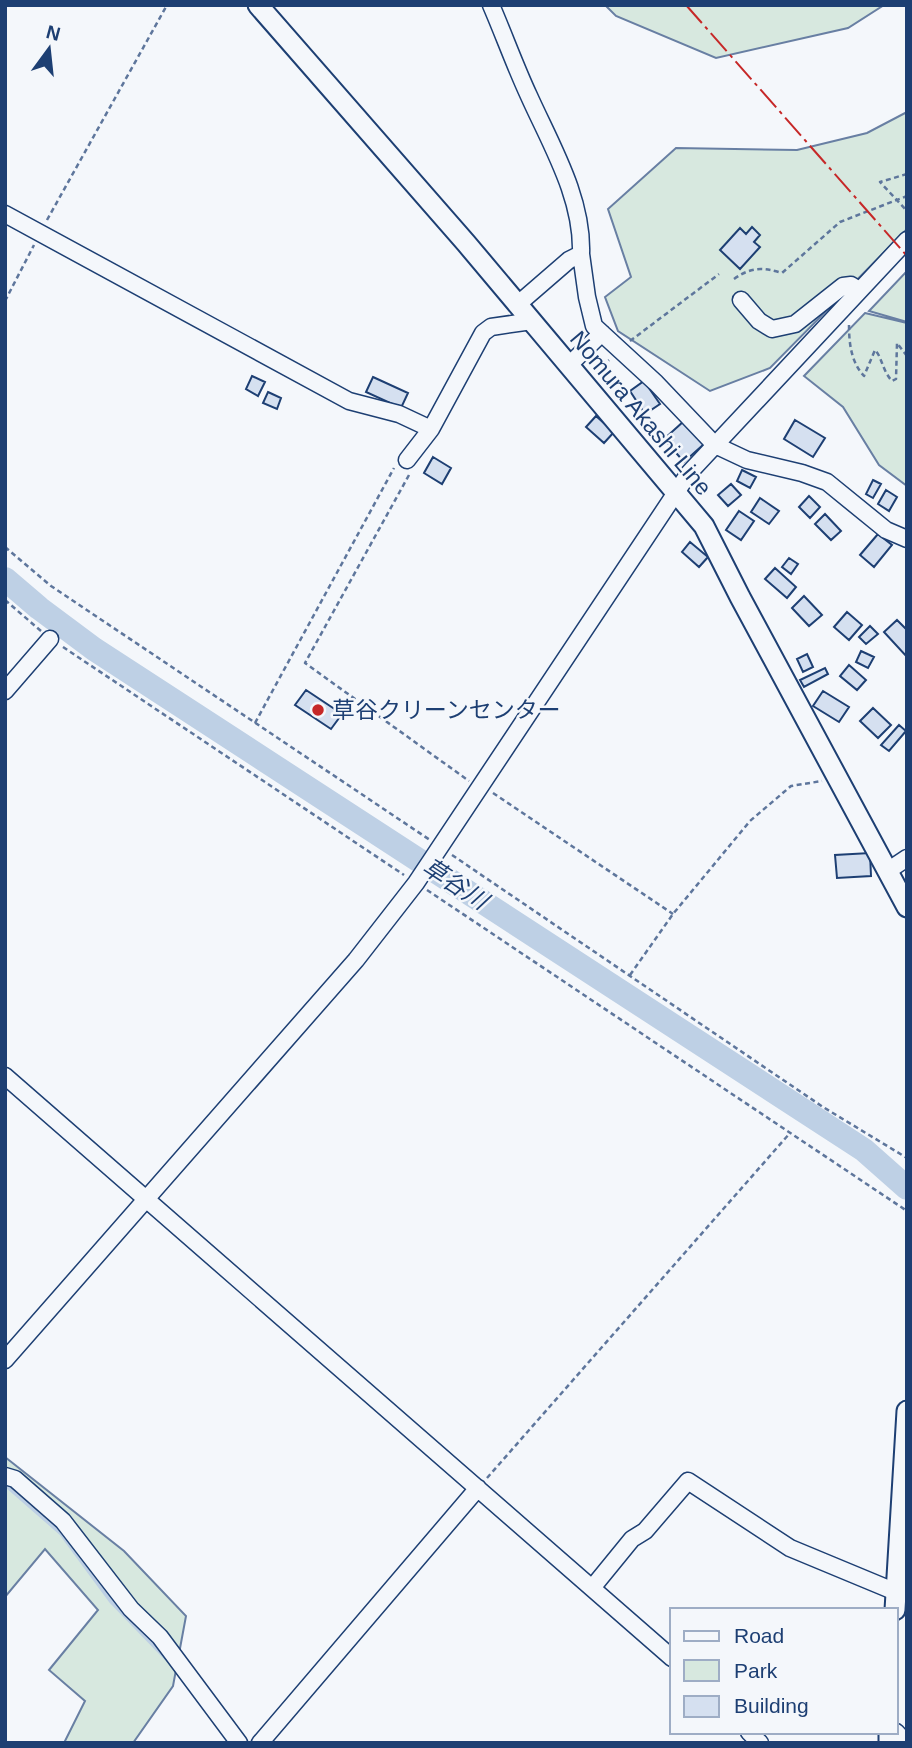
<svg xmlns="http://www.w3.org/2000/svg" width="912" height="1748" font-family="Helvetica,'Noto Sans JP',sans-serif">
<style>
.green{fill:#d7e8df;stroke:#687fa3;stroke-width:2}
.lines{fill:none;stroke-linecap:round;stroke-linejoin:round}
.stream{stroke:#bed0e5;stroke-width:4.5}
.river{stroke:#bed0e5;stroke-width:24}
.building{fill:#d5e0f0;stroke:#1d3f73;stroke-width:2}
.minor-casing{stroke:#1d3f73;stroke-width:19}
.major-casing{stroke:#1d3f73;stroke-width:23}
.path{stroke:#5e769c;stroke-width:2.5;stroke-dasharray:5 3.5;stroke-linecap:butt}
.minor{stroke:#f4f7fb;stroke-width:16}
.major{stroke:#f4f7fb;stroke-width:19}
.power{stroke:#c62828;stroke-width:2;stroke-dasharray:24 5 3.5 5;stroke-linecap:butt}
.poi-dot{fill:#c62828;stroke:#f4f7fb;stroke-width:2.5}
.labels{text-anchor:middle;stroke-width:5;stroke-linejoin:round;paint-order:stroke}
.street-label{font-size:23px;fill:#1d3f73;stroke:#f4f7fb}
.poi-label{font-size:23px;fill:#1d3f73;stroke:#f4f7fb;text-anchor:start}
.water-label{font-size:24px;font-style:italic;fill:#1d3f73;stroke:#f4f7fb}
</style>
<rect width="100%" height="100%" fill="#f4f7fb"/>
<path class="green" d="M605,5H884L848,28L716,58L616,16Z
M907,112V229L770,368L710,391L618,331L605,297L631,277L608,209L676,148L797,150L867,133Z
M907,271V322L869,311Z
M865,313L907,323V486L879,465L843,407L804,376Z
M5,1457L124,1551L186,1616L173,1686L133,1743H64L85,1701L49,1670L98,1610L45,1549L5,1597Z"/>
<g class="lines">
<path class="stream" d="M5,1484L61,1533L111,1601L166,1658"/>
<path class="river" d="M5,579L39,608L94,649L864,1150L907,1188"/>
</g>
<path class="building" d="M752,227L760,235L754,242L760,247L740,269L720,250L740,228L746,234Z
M252,376L265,382L258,396L246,389Z
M373,377L408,393L401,408L366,392Z
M644,381L660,404L645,414L630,391Z
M268,392L281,398L277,409L263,403Z
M596,416L614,432L604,443L586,427Z
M795,420L825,438L813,457L784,439Z
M684,421L704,444L684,462L664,439Z
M433,457L451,468L442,484L424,473Z
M742,470L756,477L750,488L737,481Z
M873,480L881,484L873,498L866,494Z
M731,484L741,495L728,506L718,495Z
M886,490L897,497L889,511L878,504Z
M809,496L820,507L810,518L799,507Z
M760,498L779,511L769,524L751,512Z
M739,511L754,521L741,540L726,530Z
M825,514L841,531L831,540L815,524Z
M878,534L892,545L874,567L860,555Z
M690,542L708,557L699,567L682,552Z
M789,558L798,564L791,574L782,567Z
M775,568L796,587L787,598L765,579Z
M804,596L822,615L809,626L792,608Z
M847,612L862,625L849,640L834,627Z
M897,620L907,630V657L884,632Z
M870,626L878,634L866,644L859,637Z
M861,651L874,657L868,668L856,662Z
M807,654L813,667L803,672L797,659Z
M849,665L866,680L857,690L840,676Z
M825,668L828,674L804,687L800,680Z
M306,690L342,714L331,729L295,705Z
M823,691L849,707L839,722L813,706Z
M873,708L891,725L878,738L860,721Z
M899,725L906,731L889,751L881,745Z
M870,853L871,876L837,878L835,855Z"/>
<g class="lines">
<g class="minor-casing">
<path id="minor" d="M491,5C504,35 515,66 529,96C551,145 583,198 581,254L569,260L517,305
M5,214L349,401L399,414L431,429L483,333L491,327L532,321
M581,254L587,297L594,326L656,383L715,445L747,460L802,473L827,482L886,530L907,539
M741,300L759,321L772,329L795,324L843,286L851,285L859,290
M569,365L602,333
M407,460L431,429
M5,691L50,639
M889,870L907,858
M5,1076L672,1658
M5,1360L356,960L416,883L689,473L907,240
M5,1476L15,1479L63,1521L131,1609L160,1637L239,1743
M592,1588L632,1539L645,1531L688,1481L790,1548L896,1592
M749,1732L760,1743
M896,1732L906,1743
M260,1743L478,1488"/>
</g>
<g class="major-casing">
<path id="major" d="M258,5L466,243L704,526L740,597L907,907
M895,1610L907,1411
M889,1743V1732"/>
</g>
<path class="path" d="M907,174L880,182L907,211
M47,220L167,5
M734,279C751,267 762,267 782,273L840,222L907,196
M5,301L34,245
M849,325C849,343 851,362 864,376L875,350C882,357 882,370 892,381L896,379L897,343L907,356
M630,341L719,274
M596,372L609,360
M409,475L305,663L469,781
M5,547L51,586L430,840
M5,600L41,631
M63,647L404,875
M255,723L394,468
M493,793L673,914
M452,855L823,1107L907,1158
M427,890L907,1211
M630,975L673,914L750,821L791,786L822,781
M487,1478L790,1133"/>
<use href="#minor" class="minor"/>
<use href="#major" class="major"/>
<path class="power" d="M686,5L907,256"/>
</g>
<circle class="poi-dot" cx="318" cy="710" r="7"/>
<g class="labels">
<g class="street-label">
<text transform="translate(641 413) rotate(50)" y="8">Nomura Akashi Line</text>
</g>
<g class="poi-label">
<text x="332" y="718">草谷クリーンセンター</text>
</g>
<g class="water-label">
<text transform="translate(455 884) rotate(33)" y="8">草谷川</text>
</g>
</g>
<rect width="912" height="1748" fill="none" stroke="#1d3f73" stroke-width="14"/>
<rect x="670" y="1608" width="228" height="126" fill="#f4f7fb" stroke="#9eadc5" stroke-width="2"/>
<rect x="684" y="1631" width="35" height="10" fill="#f4f7fb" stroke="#9eadc5" stroke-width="2"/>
<text x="734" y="1643" font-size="21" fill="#1d3f73">Road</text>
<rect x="684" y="1660" width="35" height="21" fill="#d7e8df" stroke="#9eadc5" stroke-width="2"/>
<text x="734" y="1678" font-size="21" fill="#1d3f73">Park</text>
<rect x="684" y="1696" width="35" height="21" fill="#d5e0f0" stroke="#9eadc5" stroke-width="2"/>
<text x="734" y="1713" font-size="21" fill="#1d3f73">Building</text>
<g transform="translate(49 49) rotate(15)" stroke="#f4f7fb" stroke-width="5" paint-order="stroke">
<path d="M0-5L12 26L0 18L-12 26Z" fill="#1d3f73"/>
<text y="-10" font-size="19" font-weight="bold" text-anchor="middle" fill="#1d3f73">N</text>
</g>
</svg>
